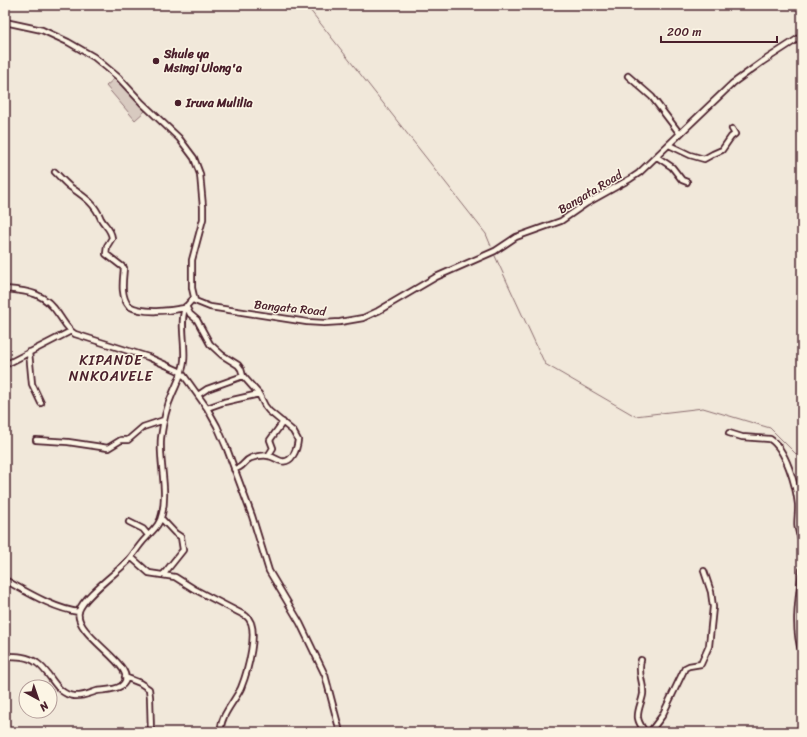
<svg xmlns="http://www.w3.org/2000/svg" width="807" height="737" font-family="Sriracha,sans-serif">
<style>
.green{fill:#d8cac0;stroke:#917476}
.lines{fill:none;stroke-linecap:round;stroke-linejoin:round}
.stream{stroke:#8b6d6f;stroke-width:1}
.minor-casing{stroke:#4a1f2b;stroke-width:8}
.minor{stroke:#fcf5e5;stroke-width:4.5}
.poi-dot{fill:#4a1f2b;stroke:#fcf5e5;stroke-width:1.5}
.labels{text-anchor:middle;stroke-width:3;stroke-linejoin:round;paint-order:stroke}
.poi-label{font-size:12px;font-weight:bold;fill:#4a1f2b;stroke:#fcf5e5;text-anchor:start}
.street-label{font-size:12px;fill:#4a1f2b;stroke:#fcf5e5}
.quarter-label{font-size:14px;letter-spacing:1px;fill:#4a1f2b;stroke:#fcf5e5}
</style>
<rect width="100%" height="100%" fill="#f1e8da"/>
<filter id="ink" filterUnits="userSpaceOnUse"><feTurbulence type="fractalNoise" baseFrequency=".025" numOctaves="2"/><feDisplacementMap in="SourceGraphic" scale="8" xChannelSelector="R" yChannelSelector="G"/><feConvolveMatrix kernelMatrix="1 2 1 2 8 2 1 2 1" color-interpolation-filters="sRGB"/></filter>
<g filter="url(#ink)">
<path class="green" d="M115,78L145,111L135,120L106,86Z"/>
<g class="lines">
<path class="stream" d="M306,5L486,234L491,246
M495,256L545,364L635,416L703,408L770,428L802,460"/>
<g class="minor-casing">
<path id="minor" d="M5,22L42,30L68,42L94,57L118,77L142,103L179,138L194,158L200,174L203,207V219L192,260V288L195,301L210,307L307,322L324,323L340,322L363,318L378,311L436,277L495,251L516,237L561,221L587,203L630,179L639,173L733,83L762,62L802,36
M628,76L652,97L680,134
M669,145L690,155L704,159L713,154L722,150L731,137L735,134L732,129
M657,157L672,167L682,180L687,182
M55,172C60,177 64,182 69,186C83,196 94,202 101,219C105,226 111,229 112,238L107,246L106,254L124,268C123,280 120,296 129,306C142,314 170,311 185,308
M5,289C30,291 45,293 59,315C64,322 68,330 75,334L148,357L177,370L182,373L207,408L217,426L227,449L252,516L269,571L300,623L325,675L340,732
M186,306L190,314L197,320L210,344L222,355L238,365L241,369L243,376L259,394L265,406L269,411L293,431L298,440C297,449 292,464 281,461C277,460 274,457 269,456C264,455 257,456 251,458C243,461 244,468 234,469
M29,352L32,384L41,403
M5,365L71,331
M198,395L207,389L243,376
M207,408L224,402L259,394
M729,433L742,437L770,439C786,449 796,486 798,504C799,519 794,525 802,540
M36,440L68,442L108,448L121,440H128L143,427L164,420
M268,456L273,448L270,440L283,422
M161,518L175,533L181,537L183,550L163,575
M129,522L143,529L148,535
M131,557L149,573L175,577L194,589L246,616C261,626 247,673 241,688C235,701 219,717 221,732
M802,570C799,597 793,627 802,653
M5,580C27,592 54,609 79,612
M5,656C16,656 28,656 37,663C51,672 55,694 74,696C82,697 90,693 97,691C104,690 115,690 121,686C145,669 72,636 79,611C83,597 116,573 127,562C134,554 139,545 146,538C153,530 160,525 162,514C168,489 159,463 161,438C163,423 166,408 172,395C177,383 183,373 184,361C186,347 179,318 186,307C188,304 191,301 194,298
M641,660C637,675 644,681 643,694C642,702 637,710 638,718C639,724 642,727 645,732
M125,677L140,683L149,689L150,697L151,732
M650,732L662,716L685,668L689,666L701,664L709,646L713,607L711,592L704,571"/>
</g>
<use href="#minor" class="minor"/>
</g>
</g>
<g class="poi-dot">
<circle cx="156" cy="61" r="4"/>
<circle cx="178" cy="103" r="4"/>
</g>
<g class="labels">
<g class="poi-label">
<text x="164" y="58">Shule ya<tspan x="164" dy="14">Msingi Ulong'a</tspan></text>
<text x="186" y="107">Iruva Mulilia</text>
</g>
<g class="street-label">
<text transform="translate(590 192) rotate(-31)" y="4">Bangata Road</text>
<text transform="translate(290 308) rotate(6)" y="4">Bangata Road</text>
</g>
<g class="quarter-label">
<text x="111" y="365">KIPANDE<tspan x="111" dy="16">NNKOAVELE</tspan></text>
</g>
</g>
<rect width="807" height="737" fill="none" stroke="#fcf5e5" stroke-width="20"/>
<rect x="10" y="10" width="787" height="717" fill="none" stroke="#4a1f2b" stroke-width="1.5" filter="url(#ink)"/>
<g transform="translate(38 699) rotate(140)"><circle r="19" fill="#fcf5e5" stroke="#b59f9b"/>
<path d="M0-3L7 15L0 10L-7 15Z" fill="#4a1f2b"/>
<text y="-6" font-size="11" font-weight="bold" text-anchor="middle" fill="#4a1f2b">N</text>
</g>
<path d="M661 36v6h116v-6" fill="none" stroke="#4a1f2b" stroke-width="2"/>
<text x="667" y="36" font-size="12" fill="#4a1f2b" stroke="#fcf5e5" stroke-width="3" paint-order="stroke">200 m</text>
</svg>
